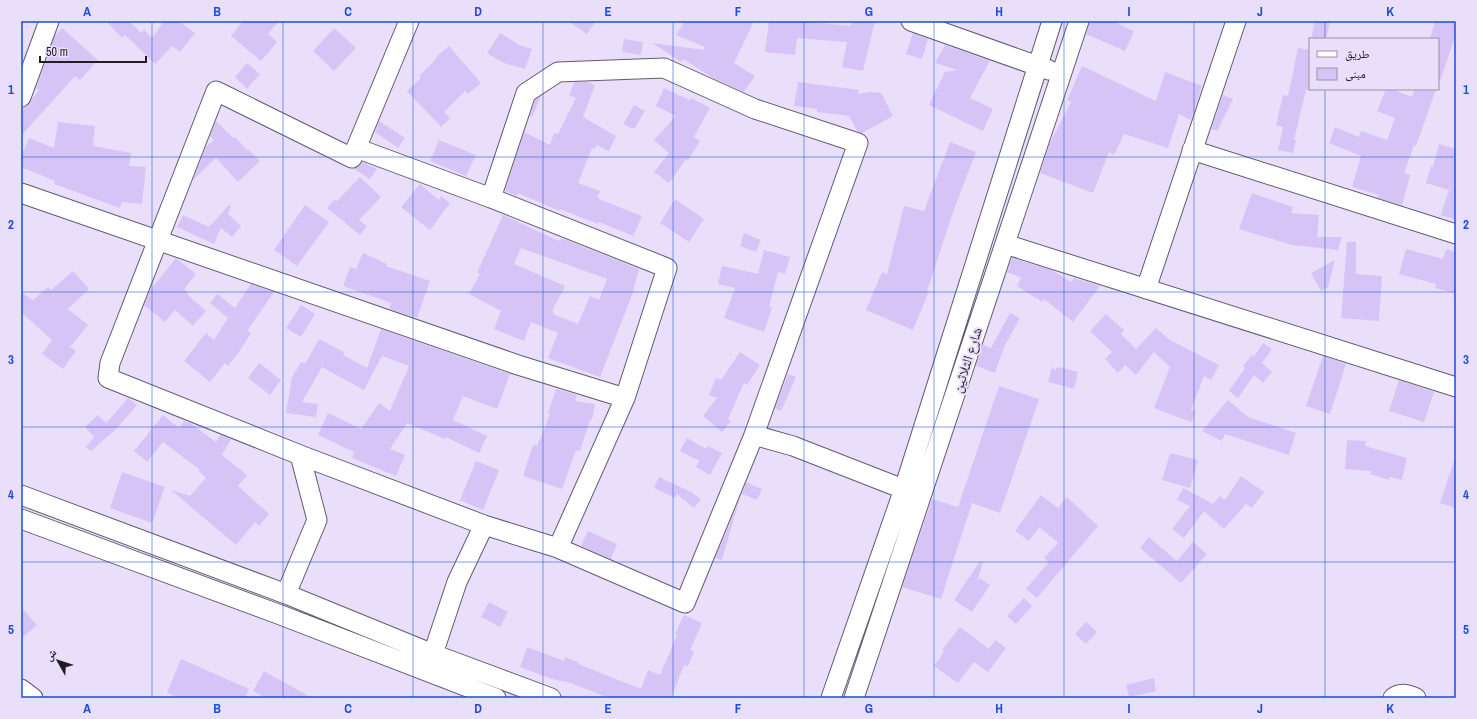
<svg xmlns="http://www.w3.org/2000/svg" width="1477" height="719" font-family="'Archivo Narrow','Noto Naskh Arabic',sans-serif">
<style>
.building{fill:#d7c4f6;fill-rule:evenodd}
.lines{fill:none;stroke-linecap:round;stroke-linejoin:round}
.minor-casing{stroke:#635a71;stroke-width:21}
.minor{stroke:#fff;stroke-width:19}
.grid{fill:none;stroke:#1d4ed8;stroke-width:1;stroke-opacity:0.55}
.labels{text-anchor:middle;stroke-width:4;stroke-linejoin:round;paint-order:stroke}
.street-label{font-size:14px;fill:#211d27;stroke:#e9dffb}
.neatline{fill:none;stroke:#1d4ed8;stroke-width:1.5}
.grid-label{font-size:13px;text-anchor:middle;font-weight:bold;fill:#1d4ed8}
</style>
<rect width="100%" height="100%" fill="#e9dffb"/>
<path class="building" d="M106,21H129L141,33L144,30L152,38L164,21H179L195,33L180,52L172,46L155,64L125,35L122,38Z
M243,21H279L268,34L277,42L261,61L231,36Z
M568,21H596L587,34Z
M685,21H754L734,63L755,76L744,92L713,78L683,59L681,62L652,43L704,50L705,47L676,35Z
M769,21H799L851,26L852,21H875L863,71L842,67L847,42L797,38L795,55L765,52Z
M1090,21H1112L1134,31L1125,51L1086,34Z
M1315,21H1330L1326,39H1311Z
M1435,21H1456V34L1440,81L1438,80V39H1430Z
M62,28L98,60L80,80L75,76L21,136V109L28,105L39,90L36,88L47,59L51,55L49,53L55,35Z
M334,28L356,48L334,71L313,51Z
M500,33L519,45L532,49L525,69L504,63L487,53Z
M913,33L928,39L922,59L906,54Z
M624,39L643,42L641,55L622,52Z
M945,45L990,61L970,98L993,109L983,131L929,105L945,72L958,70L935,63Z
M449,46L481,83L468,94L465,91L444,112L450,118L441,127L407,91L421,78L419,76L437,58L436,57Z
M1298,48L1310,50V84L1309,90H1306L1294,140H1296L1293,153L1278,150L1283,127L1276,125L1283,95L1288,96Z
M247,63L260,74L247,89L235,77Z
M1082,66L1156,101L1165,72L1202,86L1191,120L1179,114L1168,148L1124,134L1114,155L1109,152L1093,193L1040,173L1049,145L1071,102L1067,100Z
M574,82H587L595,85L583,117L616,136L609,151L597,145L594,149L592,148L578,183L600,191L597,197L601,200L642,216L633,236L599,222L598,224L560,209L559,211L518,193L517,196L505,191L524,132L550,145L554,133L558,134L576,98L569,95Z
M798,82L859,90L858,94L870,92L881,93L893,116L862,133L857,131L849,116L817,112V109L794,106Z
M664,88L689,100L691,98L710,108L694,137L700,141L688,160L686,159L669,183L654,172L669,153L654,140L676,116L656,106Z
M1386,89H1391L1412,97L1414,89H1436L1416,146L1414,145L1404,173L1410,175L1402,205L1378,198L1379,195L1352,187L1361,156L1329,143L1335,127L1359,137L1361,131L1387,140L1395,118L1377,111Z
M1223,95L1233,99L1217,131L1211,129Z
M541,96L532,117L530,116L535,100Z
M634,105L645,111L635,128H631L623,124Z
M216,121L233,138L235,137L248,151L249,150L260,161L238,182L216,158L193,180L206,147L214,140L210,136Z
M379,121L405,138L398,148L375,132Z
M58,122L95,126L93,146L131,153L129,166L146,167L142,204L122,202L120,208L54,184L55,181L21,167V156L29,138L54,148Z
M439,140L476,155L466,176L430,161Z
M950,142L976,152L953,212L927,291H929L913,330L866,310L882,272L887,274L904,206L924,211Z
M1439,144L1456,149V220L1441,215L1449,190L1426,183L1431,166L1433,167Z
M362,162L377,169L370,179L354,169Z
M360,177L381,197L359,220L367,226L360,235L327,208L334,200L337,201Z
M420,184L439,200L441,196L450,203L430,230L401,207Z
M1252,193L1293,207L1291,213L1319,215L1317,237H1342L1338,250L1292,245L1239,229Z
M675,199L704,219L689,242L660,223Z
M229,205L231,206L228,214L241,226L232,237L221,228L214,244L177,227L183,215L209,227Z
M305,205L329,222L297,266L274,250Z
M503,215L559,241L561,238L639,269L632,295L600,377L548,358L558,333L531,322L524,341L494,329L501,311L469,294L480,274L477,273ZM521,248L607,279L599,300L590,296L578,324L553,314L554,312L552,311L565,286L514,264Z
M744,233L761,240L756,252L740,246Z
M1347,242H1356V274L1382,276L1379,321L1341,318Z
M1406,249L1443,259L1446,249L1456,252V293L1435,288L1436,284L1399,274Z
M764,250L790,257L785,274L778,272L769,307H772L764,332L724,318L735,288L718,284L722,266L758,274Z
M363,253L387,264L386,266L430,281L417,318L389,309L391,303L343,286L350,267L356,269Z
M176,258L196,274L184,289L188,292L187,294L206,311L193,326L175,310L165,322L144,305L151,289Z
M1012,258L1052,270L1071,282L1074,278L1100,286L1073,322L1044,299L1042,302L1017,286L1021,278L1007,272Z
M1335,260L1328,287L1321,291L1311,273Z
M73,271L89,289L68,309L88,325L70,347L76,351L63,369L42,354L52,340L21,312V292L33,300L48,287L51,290Z
M251,284L274,292L247,331L251,333L239,352L228,366L225,363L210,382L184,361L206,333L214,340L228,318L210,303L217,294L235,308Z
M301,305L315,314L301,337L286,328Z
M1010,313L1020,318L1004,347L995,373L976,366L983,345L991,348Z
M1106,314L1124,330L1121,334L1136,349L1156,328L1170,340L1219,365L1211,380L1204,376L1191,410L1196,412L1191,422L1154,408L1170,367L1154,352L1136,375L1125,365L1118,373L1105,359L1112,352L1090,331Z
M381,329L510,374L497,409L463,396L453,420L487,436L479,453L446,437L445,439L407,423L390,449L405,455L396,476L352,458L354,452L318,435L328,413L361,429L379,403L390,411L409,366L382,356L364,390L322,367L302,402L318,404L316,417L286,413L292,377L301,362L305,364L319,339L344,352L343,355L367,368Z
M1263,343L1272,349L1262,363L1272,372L1263,383L1254,375L1238,398L1229,391L1245,368L1243,366L1252,355L1254,357Z
M740,352L760,365L747,385L744,383L728,419L731,421L722,432L703,416L717,398L709,395L716,378L721,380Z
M1323,356L1346,364L1330,414L1306,406Z
M259,363L281,380L270,395L248,378Z
M1052,367L1055,370L1058,367L1078,372L1074,389L1048,382Z
M788,374L796,377L781,411L775,408Z
M1399,380L1434,392L1424,422L1389,411Z
M999,386L1039,399L1000,513L972,503L941,599L902,587L932,499L958,507Z
M556,389L577,395L575,401L595,404L592,420H590L580,451L576,450L562,489L523,476L533,445L537,446L550,414L548,413Z
M128,398L137,405L116,429L91,451L86,447L94,437L85,427L98,415L106,423Z
M1228,400L1248,417L1296,433L1289,455L1225,434L1222,441L1202,431Z
M163,415L179,428L184,421L190,423L216,442L220,435L231,439L222,455L247,475L238,486L269,514L259,526L255,522L236,545L171,490L190,496L206,478L199,471L200,470L163,442L147,462L134,451Z
M687,438L706,449L708,446L722,453L710,475L696,467L699,461L680,451Z
M1347,440L1366,441L1365,446L1407,458L1402,480L1390,477L1389,480L1370,474L1371,471L1345,469Z
M1170,453L1198,460L1190,488L1162,480Z
M476,461L499,470L483,510L460,500Z
M1454,461L1456,462V508L1440,503Z
M122,472L165,487L152,523L110,508Z
M1241,476L1264,492L1252,508L1246,504L1224,529L1204,511L1184,538L1172,529L1190,506L1177,500L1183,488L1213,504L1220,496L1225,500Z
M659,477L691,492L701,499L694,508L677,494L675,498L654,488Z
M746,482L762,489L757,500L742,494Z
M1041,495L1058,508L1067,497L1098,526L1037,598L1026,589L1049,562L1044,558L1058,543L1039,527L1029,541L1015,531Z
M740,498L722,560L715,558Z
M588,531L617,544L611,559L581,546Z
M1149,537L1177,561L1193,542L1207,554L1181,583L1140,548Z
M980,561L983,562L977,582L980,578L990,585L972,612L954,600Z
M1024,598L1032,606L1016,624L1007,616Z
M489,602L508,612L500,627L481,617Z
M21,607L37,625L21,639Z
M684,615L702,623L690,650L694,651L688,666L684,665L671,698H609L571,683L552,679L520,667L527,647L564,661L565,657L578,662V664L641,689L648,670L660,675L677,635L675,634Z
M1086,622L1097,632L1086,644L1075,634Z
M960,627L989,649L995,640L1006,648L988,672L974,662L958,683L934,666L944,652L942,650Z
M181,659L249,689L245,698H180L167,693Z
M264,671L312,698H266L253,691Z
M1154,678L1156,691L1129,697L1126,685Z"/>
<g class="lines">
<g class="minor-casing">
<path id="minor" d="M911,21L1049,70
M21,97L49,21
M356,148L491,198L526,93L558,72L664,68L755,109L858,143L754,435L685,603L558,548L484,525L300,455L108,378L110,363L216,91L352,158L409,21
M1192,150L1456,234
M21,193L518,365L625,398L558,548
M491,198L667,268L625,398
M1005,244L1456,387
M1146,289L1236,21
M754,435L793,446L916,494
M21,495L286,594L433,654L551,698
M21,519L278,614L496,698
M286,594L317,520L300,455
M433,654L457,582L484,525
M21,689L33,698
M831,698L904,489L1052,21
M854,698L1079,21
M1393,698C1400,692 1408,694 1416,698"/>
</g>
<use href="#minor" class="minor"/>
</g>
<path class="grid" d="M152,21V698M283,21V698M413,21V698M543,21V698M673,21V698M804,21V698M934,21V698M1064,21V698M1194,21V698M1325,21V39M1325,89V698M21,157H1456M21,292H1456M21,427H1456M21,562H1456"/>
<g class="labels">
<g class="street-label">
<text transform="translate(967 360) rotate(-72)" y="5">شارع الثلاثين</text>
</g>
</g>
<rect width="1477" height="719" fill="none" stroke="#e9dffb" stroke-width="44"/>
<rect x="1309" y="38" width="130" height="52" fill="#e9dffb" stroke="#9991a6"/>
<rect x="1317" y="51" width="20" height="6" fill="#ffffff" stroke="#9991a6"/>
<text x="1345" y="58" font-size="12" fill="#211d27">طريق</text>
<rect x="1317" y="68" width="20" height="12" fill="#d7c4f6" stroke="#9991a6"/>
<text x="1345" y="78" font-size="12" fill="#211d27">مبنى</text>
<g transform="translate(58 661) rotate(309)" stroke="#e9dffb" stroke-width="3" paint-order="stroke">
<path d="M0-3L7 15L0 10L-7 15Z" fill="#211d27"/>
<text y="-6" font-size="11" font-weight="bold" text-anchor="middle" fill="#211d27">ش</text>
</g>
<path d="M40 56v6h106v-6" fill="none" stroke="#211d27" stroke-width="2"/>
<text x="46" y="56" font-size="12" fill="#211d27" stroke="#e9dffb" stroke-width="3" paint-order="stroke">50 m</text>
<rect x="22" y="22" width="1433" height="675" class="neatline"/>
<g class="grid-label">
<text x="87" y="16">A</text>
<text x="217" y="16">B</text>
<text x="348" y="16">C</text>
<text x="478" y="16">D</text>
<text x="608" y="16">E</text>
<text x="738" y="16">F</text>
<text x="869" y="16">G</text>
<text x="999" y="16">H</text>
<text x="1129" y="16">I</text>
<text x="1260" y="16">J</text>
<text x="1390" y="16">K</text>
<text x="11" y="94">1</text>
<text x="1466" y="94">1</text>
<text x="11" y="229">2</text>
<text x="1466" y="229">2</text>
<text x="11" y="364">3</text>
<text x="1466" y="364">3</text>
<text x="11" y="499">4</text>
<text x="1466" y="499">4</text>
<text x="11" y="634">5</text>
<text x="1466" y="634">5</text>
<text x="87" y="713">A</text>
<text x="217" y="713">B</text>
<text x="348" y="713">C</text>
<text x="478" y="713">D</text>
<text x="608" y="713">E</text>
<text x="738" y="713">F</text>
<text x="869" y="713">G</text>
<text x="999" y="713">H</text>
<text x="1129" y="713">I</text>
<text x="1260" y="713">J</text>
<text x="1390" y="713">K</text>
</g>
</svg>
